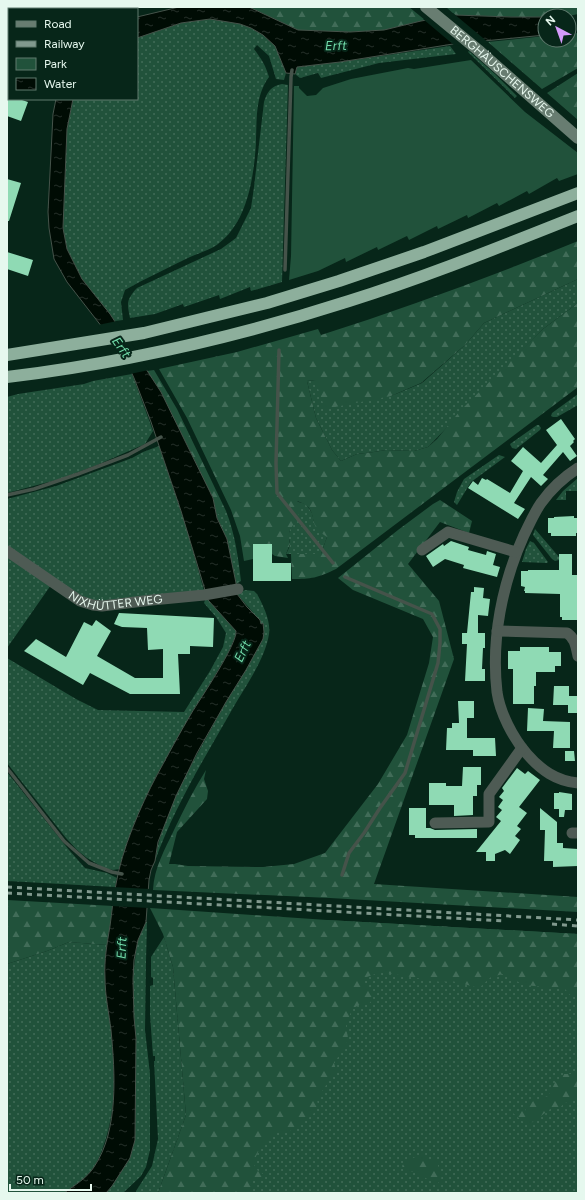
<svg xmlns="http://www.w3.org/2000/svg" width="585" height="1200" font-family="Figtree,sans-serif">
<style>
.grass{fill:url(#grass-dots)}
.forest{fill:url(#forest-firs)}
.park{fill:#21523b}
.water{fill:url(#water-ripples);stroke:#45534a}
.pier{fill:#072619}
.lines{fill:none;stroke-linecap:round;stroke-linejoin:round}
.stream{stroke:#45534a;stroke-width:3.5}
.building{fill:#8fdab4}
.street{stroke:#4e5b54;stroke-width:11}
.secondary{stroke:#687d71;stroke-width:12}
.highway{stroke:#8daf9c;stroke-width:12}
.rail{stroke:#81998e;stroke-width:3;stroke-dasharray:5 5;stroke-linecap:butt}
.labels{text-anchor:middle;stroke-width:4;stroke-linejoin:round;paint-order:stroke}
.street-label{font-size:12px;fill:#e6f8ee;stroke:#072619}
.water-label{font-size:13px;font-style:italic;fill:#71dba9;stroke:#072619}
</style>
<defs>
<pattern id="grass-dots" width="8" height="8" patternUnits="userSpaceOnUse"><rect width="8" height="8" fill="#21523b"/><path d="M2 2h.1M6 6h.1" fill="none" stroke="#416c58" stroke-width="1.8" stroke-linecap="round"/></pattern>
<pattern id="forest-firs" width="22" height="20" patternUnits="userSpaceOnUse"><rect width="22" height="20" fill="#21523b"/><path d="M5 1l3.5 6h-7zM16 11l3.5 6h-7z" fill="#416c58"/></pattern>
<pattern id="water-ripples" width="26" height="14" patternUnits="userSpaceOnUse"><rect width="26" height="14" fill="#000c04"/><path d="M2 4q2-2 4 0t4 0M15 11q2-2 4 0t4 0" fill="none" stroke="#253029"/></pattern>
</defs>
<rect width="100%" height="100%" fill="#072619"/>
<path class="grass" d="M210,19L240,24L251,28L263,35L275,46L286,73L284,80L276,79L269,56L257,45L254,49C262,60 265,64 269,77C255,96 257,120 256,142C254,176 248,222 218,244C210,250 199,253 190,257C168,268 146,278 125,290L121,302L123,320L115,321L82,279L67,249L63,228L67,129L73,99H137V38L181,23Z
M450,46L456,54L379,63L321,78L318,73L300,78L295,74L297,67L340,62Z
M469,51L495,74L517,96L515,98L468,52Z
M282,84L288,85L282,282L251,291L250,287L220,299L219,295L184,307L183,304L155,314L130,318C127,303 126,300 137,288L221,249L236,238L251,208L254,187L264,102C267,92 271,86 282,84Z
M578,279V303L543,329L428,447L414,451L386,450L374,452L357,454L341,461L332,450L316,418L307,381L315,380L391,396L422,383L465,345L484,323Z
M132,374L153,431L145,444L97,465L60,479L7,493V397L18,394L84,384L93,381Z
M578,394V405L557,417H553L551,416L552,413Z
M537,425H539L541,428L540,430L516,449L512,448L510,444Z
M159,446L187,529L204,591L102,603L83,598L7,547V499L56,486L132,458L143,452Z
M499,455L505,457L471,482L457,505L454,502L457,492L464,479Z
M578,478V491H566V500H556L563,491Z
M295,501L306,504L312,513L314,522L327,537L321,554H286C287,552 289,548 290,545C290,541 288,537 289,533C293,516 303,521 295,501Z
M224,511H226C235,534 238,556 241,581L236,584L227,539L216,515Z
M535,529L559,557V560L555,561L552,559L533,535Z
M530,541L534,543L548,562L547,563L522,562L526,549Z
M7,554L51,585L7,648Z
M245,590L254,591L257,594C263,605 271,621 269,634C265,661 242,691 229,715C202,762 173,810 155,861C164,803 200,753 226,701C239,676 249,649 261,624C257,615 245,604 238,595L237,594Z
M205,600H208L236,631V635L228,653L156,776L134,824L119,869L113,870L104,868L87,858L77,850L66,838L7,763V658L76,699L98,710L184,712L210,671L223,647L226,633L216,617L204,603Z
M7,772L69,850L85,868L107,873L117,878L115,887L7,881Z
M327,920L578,934V1193H191Z
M146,922H147L146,961L145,1030L150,1074V1150L146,1167L141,1176L123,1193H106L112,1186L130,1158L135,1140L136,1038L134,1017L133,979L136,951L138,940Z
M164,937L173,967L186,1115L158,1193H136V1191L152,1166L158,1139L154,1061H155V1056H153L150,1015V986L153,985V978L151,977V957Z
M69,942L107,945C102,973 108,1002 111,1030C115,1069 117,1110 103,1147C97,1165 90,1175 75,1185C72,1188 68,1191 65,1192C61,1194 54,1193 50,1193C35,1193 21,1193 7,1193V964L47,951Z"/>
<path class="forest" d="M249,7H409L425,20L384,30L350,32L298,30Z
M446,7H578V14L569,16L526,17L455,15Z
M578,33V68L542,89L488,42L545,36V40H569V34Z
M578,73V120L547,93Z
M578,241V279L484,323L465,345L421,383L391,396L325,409L315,380L307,381L316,418L332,450L341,461L357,454L374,452L386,450L414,451L428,447L437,439L460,411L543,329L578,303V387L336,569C318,578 311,579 292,579L291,554H321L327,537C324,535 321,533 319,531C308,520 319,508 297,501L299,503V514L289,532V540L290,544L286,554L288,558L275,556L272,554V544H254L253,559L244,561L240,536L231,510L187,418L159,369L237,352L318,329L321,335C408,307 493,276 578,241Z
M154,370L177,409L226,511L216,515L213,498L193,457L161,392L147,371Z
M440,500L472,521L469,533L440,522L408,564L439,601L454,659L374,884L578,897V912L330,898L153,890C154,868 165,849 174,830C184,809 194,789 206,770L204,779L208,791L207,799L177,832L169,864H175L188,866L263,867L294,864L325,853L378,784L407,735L429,663L433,637L423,619L353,590L338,578L398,530L433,504Z
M7,900L113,906L107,945L69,942L47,951L7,964Z
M150,908L327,920L578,934V996L572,997L565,989L524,985L503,974L491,977L479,988L452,981L441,982L381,972L364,978L363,983L372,994V1000L368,1005H359L352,1009L346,1026L348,1038L345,1050L340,1054L334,1063L336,1070L317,1099L318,1107L314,1113L301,1125L290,1131H278L258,1152L253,1163L257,1170L263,1174V1178L253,1181L250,1189L251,1193H158L186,1115L173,967L163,934Z
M578,1069V1092L572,1102L564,1103L560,1108L553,1107L530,1124L527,1125L513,1113L515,1111H525L528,1103L548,1096L556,1081L561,1079L564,1074H574L576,1070Z
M419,1155C425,1155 425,1158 430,1161C434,1163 432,1159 436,1162C438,1164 438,1166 439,1168C441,1176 444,1180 436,1184C426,1179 417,1170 406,1172L402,1166L404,1163Z"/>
<path class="park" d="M471,60L525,112L578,153V174L559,181L557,178L529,194L527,191L499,206L497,203L468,218L467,215L438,229L437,226L409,240L407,236L378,250L377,247L346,262L345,258L318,271L289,280L291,256L294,86H299V88L307,96L316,95L323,88L351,79L408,68L414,69Z"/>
<path class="water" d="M179,7H249L298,30L350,32L384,30L421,21L455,15L511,17H545V35L453,44L340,62L297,67L295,74L286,73L275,46L263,35L251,28L240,24L210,19L181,23L137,38V17Z
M56,99H73L67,129L63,228L67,249L82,279L110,314L161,392L213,498L217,518L227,539L236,583L237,594L247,607L260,620L261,624L263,623L264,632L263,639L246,670L226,702L197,753L176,796L158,842L155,861L151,870L149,880L146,922L138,940L134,960L133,979L134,1017L136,1038L135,1140L130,1158L112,1186L106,1193H64C75,1185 87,1178 94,1167C119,1130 115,1073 111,1030C109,1013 105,996 105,978C104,960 107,944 110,926C112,912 113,898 116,884C122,849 140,807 157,775C168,755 179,734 191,714C200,699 237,645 236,631L208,600L181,511L151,422L134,378L128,365L116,345L67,282L54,259L49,228L48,212L53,114Z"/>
<path class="pier" d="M453,13L489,43L455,46L423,19Z
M117,321L149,370L130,374L115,346L98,325Z
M113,887L150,889L149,908L111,906Z"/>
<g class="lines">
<path class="stream" d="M285,270L291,77L292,70
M279,350L276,463L277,493L333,563
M7,495L34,489L78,474L128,455L161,437
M7,768L64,841L89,863L112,872L122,874
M342,875L349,853L364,833L380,808L405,773L438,663L440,643V629L432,614L345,577"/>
</g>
<path class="building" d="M7,99H19L28,102L21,121L7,116Z
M7,179L21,183L9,221H7Z
M7,252L33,260L28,276L7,269Z
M561,419L575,439L573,441L574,442L570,446L577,456L570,461L563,452L543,475L548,479L541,486L531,477L514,503L525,509L518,519L468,488L473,481L478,485L482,478L486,480L487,479L510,493L523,471L511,461L523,447L541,463L557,445L546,430Z
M574,516V518H578V533H576V536H551V533H548V518H554V517Z
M451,541L469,547L468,550L486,555L487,551L496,554L493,565L500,567L497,577L463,568L464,565L445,559L433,567L426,556L443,544L444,546Z
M253,544H272V563H291V581H253Z
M559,554H572V575H578V620H562V617H560V594L525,593V591H524L525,587L521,586V571H528V570H559Z
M474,587L484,588L483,598L490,599L488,616L478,615V633H485V648H483L482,669H485V681H465L467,644H462V633H467L471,592H474Z
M119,613L214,618L213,647L190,646V654H178L180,694H130L90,673L83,685L24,651L36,639L66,657L84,622L92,626L96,620L111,631L97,656L135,678H163V649L148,650L147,628L122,627L114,624Z
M520,647H549V652H561V666H555V672H536V686H534V704H513V669H508V651H520Z
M554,686H569V696H578V713H568V705H553Z
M458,701H474V718H467V738H495L496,756H473V750H446L447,728H452V723H459Z
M528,708L544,709L543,721L570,722V748H553L554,731H527Z
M565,751H574L575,761H565Z
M463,767H481V785H477V796H473V815L454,816V805H429V783H446V786H462Z
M517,768L525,774L528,771L540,780L519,807L527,813L517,826L521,829L515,836L520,840L510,854L505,850L495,854V861H486V852H476L501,821L496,817L502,810L498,807L503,800L499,797L504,791L502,788Z
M559,792L572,794V810H565L564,817H559V809H554V793H559Z
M409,808H426V828H430L435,830L477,829V838H415V835H409Z
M540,808L557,822V843H563V848L578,849V866L553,867V861H544L545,830H540Z"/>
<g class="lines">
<g class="street">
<path d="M578,468C564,477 551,489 541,503C534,513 529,525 524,535C502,584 491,639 497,692C500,713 513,738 527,754C541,770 556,781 578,783"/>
<path d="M422,550L448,532L516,552"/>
<path id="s1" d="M7,551L80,601L93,605L102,606L152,600L204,595L238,589"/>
<path d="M497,631L567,633C575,638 576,647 578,656"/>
<path d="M435,823L489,822V794L522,748"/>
<path d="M572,833H578"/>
</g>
<g class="secondary">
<path id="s2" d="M426,7L478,50L578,138"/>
<path d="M7,11L8,7"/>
</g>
<path class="highway" d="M7,355L144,333L267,303L339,281L424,252L578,193
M7,377C123,363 237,337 349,301C426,277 502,246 578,216"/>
<path class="rail" d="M7,887L578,920
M7,893L504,921
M552,924L578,926"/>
</g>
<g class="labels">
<g class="street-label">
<text dy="4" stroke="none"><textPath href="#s2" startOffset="100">BERGHÄUSCHENSWEG</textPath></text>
<text dy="4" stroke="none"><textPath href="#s1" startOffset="124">NIXHÜTTER WEG</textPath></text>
</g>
<g class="water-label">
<text transform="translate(336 45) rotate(-1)" y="5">Erft</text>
<text transform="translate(122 347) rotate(55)" y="5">Erft</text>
<text transform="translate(242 651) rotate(-64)" y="5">Erft</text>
<text transform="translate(121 948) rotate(-87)" y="5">Erft</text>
</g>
</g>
<rect width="585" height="1200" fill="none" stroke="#e6f8ee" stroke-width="16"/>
<rect x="8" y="8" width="130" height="92" fill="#072619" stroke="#607a6e"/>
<rect x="16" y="21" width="20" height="6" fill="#687d71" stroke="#607a6e"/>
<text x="44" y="28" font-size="12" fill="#e6f8ee">Road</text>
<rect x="16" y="41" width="20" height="6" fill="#81998e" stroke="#607a6e"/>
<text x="44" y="48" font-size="12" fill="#e6f8ee">Railway</text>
<rect x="16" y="58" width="20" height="12" fill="#21523b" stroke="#607a6e"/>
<text x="44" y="68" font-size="12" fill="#e6f8ee">Park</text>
<rect x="16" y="78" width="20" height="12" fill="url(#water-ripples)" stroke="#607a6e"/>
<text x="44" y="88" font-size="12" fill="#e6f8ee">Water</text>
<g transform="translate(557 28) rotate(319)"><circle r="19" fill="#072619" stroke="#607a6e"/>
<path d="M0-3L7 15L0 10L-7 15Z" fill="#d59bfa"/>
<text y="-6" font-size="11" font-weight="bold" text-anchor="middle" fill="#e6f8ee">N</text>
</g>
<path d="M10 1184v6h81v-6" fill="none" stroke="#e6f8ee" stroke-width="2"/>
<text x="16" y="1184" font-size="12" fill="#e6f8ee" stroke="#072619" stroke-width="3" paint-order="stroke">50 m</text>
</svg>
